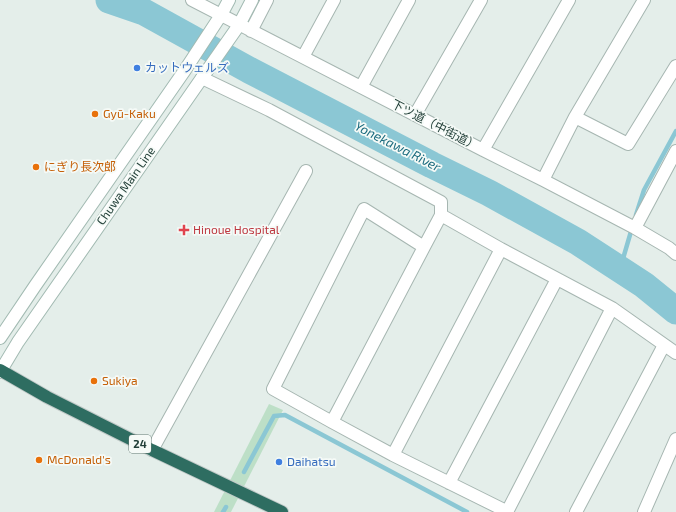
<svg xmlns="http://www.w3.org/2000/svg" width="676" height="512" font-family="'Exo 2','Noto Sans JP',sans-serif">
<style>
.green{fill:#bddfc7}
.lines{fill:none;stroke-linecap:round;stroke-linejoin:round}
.stream{stroke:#8bc7d4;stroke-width:4.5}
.river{stroke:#8bc7d4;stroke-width:27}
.street-casing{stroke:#a6b6b1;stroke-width:14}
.secondary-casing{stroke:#a2bab2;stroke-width:14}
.highway-casing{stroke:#c1cac8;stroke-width:14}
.street{stroke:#fff;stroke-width:12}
.secondary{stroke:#fff;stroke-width:12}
.highway{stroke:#2e6d61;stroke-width:12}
.shop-dot{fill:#3f7fe0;stroke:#f5faf7;stroke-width:1.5}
.food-dot{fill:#e8710a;stroke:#f5faf7;stroke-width:1.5}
.health-dot{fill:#e0444e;stroke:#f5faf7;stroke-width:1.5}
.labels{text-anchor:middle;stroke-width:3.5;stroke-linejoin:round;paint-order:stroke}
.shield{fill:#f5faf7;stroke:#627872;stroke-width:1}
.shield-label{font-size:11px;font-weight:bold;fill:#234039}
.shop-label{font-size:12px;fill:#366cbe;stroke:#f5faf7;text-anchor:start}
.food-label{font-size:12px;fill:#c56008;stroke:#f5faf7;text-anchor:start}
.street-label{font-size:12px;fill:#234039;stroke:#f5faf7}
.health-label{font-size:12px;fill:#be3a42;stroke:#f5faf7;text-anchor:start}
.water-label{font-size:13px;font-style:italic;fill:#1b6b7e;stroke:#f5faf7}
</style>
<rect width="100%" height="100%" fill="#e4eeea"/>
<path class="green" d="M269,404L283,410L231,512H214Z"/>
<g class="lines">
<path class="stream" d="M636,215L644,190L676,131
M620,269L632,228
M244,472L274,416L285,415L467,512
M223,512L226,507"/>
<path class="river" d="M109,0L144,12L249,70L432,165L489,193L578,242L644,285L676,311"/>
<g class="street-casing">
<path id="street" d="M192,0L483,150L543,180L635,228L669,248L676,254
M251,31L267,0
M303,57L334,0
M202,78L269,110L441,202V215L424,247L364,209L273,389L332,422L393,455L508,512
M361,87L409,0
M415,115L481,0
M575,117L628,144L676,66
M483,150L569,0
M543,180L575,117L644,0
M441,215L501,249L612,308L676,353
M635,228L676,151
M332,422L424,247
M152,450L306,171
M393,455L501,249
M449,483L557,279
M507,512L612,308
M576,512L664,345
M644,512L676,439"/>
</g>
<g class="secondary-casing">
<path id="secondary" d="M0,338L35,286L185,70L221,15L229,0
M0,372L18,342L204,75L239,25L252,0"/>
</g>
<g class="highway-casing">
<path id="highway" d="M0,370L47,397L152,450L282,512"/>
</g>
<use href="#street" class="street"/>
<use href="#secondary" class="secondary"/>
<use href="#highway" class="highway"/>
</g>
<g class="shop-dot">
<circle cx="137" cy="68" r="4"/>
<circle cx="279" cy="462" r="4"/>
</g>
<g class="food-dot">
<circle cx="95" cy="114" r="4"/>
<circle cx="36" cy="167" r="4"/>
<circle cx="94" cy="381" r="4"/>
<circle cx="39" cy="460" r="4"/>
</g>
<path class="health-dot" d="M182 224h4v4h4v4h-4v4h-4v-4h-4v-4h4z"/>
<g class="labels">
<rect class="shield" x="129" y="435" width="22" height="18" rx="3"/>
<g class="shield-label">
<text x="140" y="448">24</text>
</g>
<g class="shop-label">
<text x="145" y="72">カットウェルズ</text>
<text x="287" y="466">Daihatsu</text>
</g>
<g class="food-label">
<text x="103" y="118">Gyū-Kaku</text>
<text x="44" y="171">にぎり長次郎</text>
<text x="102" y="385">Sukiya</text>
<text x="47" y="464">McDonald's</text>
</g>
<g class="street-label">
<text transform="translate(435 125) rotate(27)" y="4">下ツ道（中街道）</text>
<text transform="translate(126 186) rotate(-55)" y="4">Chuwa Main Line</text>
</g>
<g class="health-label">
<text x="193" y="234">Hinoue Hospital</text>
</g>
<g class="water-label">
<text transform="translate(398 146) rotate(27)" y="5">Yonekawa River</text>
</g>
</g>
</svg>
